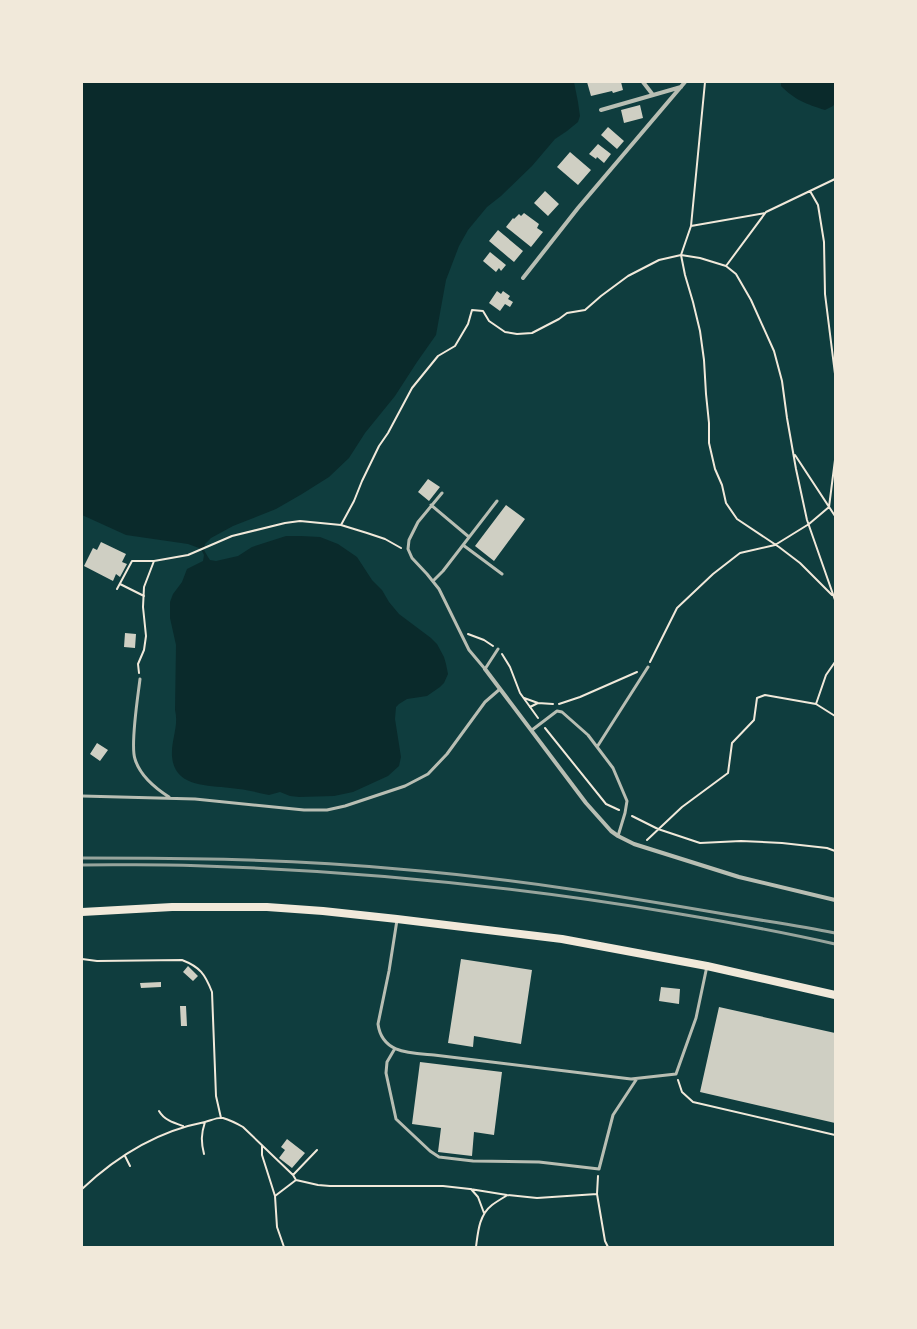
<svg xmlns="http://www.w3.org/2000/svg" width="917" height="1329" font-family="'Titillium Web',sans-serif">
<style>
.water{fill:#0a2a2b}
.building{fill:#cfcfc3}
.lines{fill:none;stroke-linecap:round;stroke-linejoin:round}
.path{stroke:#f1e9da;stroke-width:2}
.service{stroke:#b8beb3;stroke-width:3}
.minor{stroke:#b8beb3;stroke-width:4}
.secondary{stroke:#f1e9da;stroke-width:8}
.rail{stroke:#97a49c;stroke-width:3}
</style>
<rect width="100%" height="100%" fill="#0f3d3e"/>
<path class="water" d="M82,82H574L578,102L580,116L578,122L567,131L555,139L532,166L501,196L487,207L468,230L459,246L446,280L436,335L417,362L395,396L365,433L349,458L329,477L302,494L276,509L233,526L211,538L205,544L204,550L208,557L210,560L216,561L238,556L252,547L286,536H301L320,537L338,544L357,557L372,580L382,590L389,602L399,614L431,638L437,644L444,657L446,664L448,674L444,683L440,687L427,696L407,699L399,704L396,707L395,719L401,757L399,766L388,776L353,792L334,796L299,797L290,796L280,792L269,795C256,792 243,789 230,788C206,785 174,787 172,756C171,740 179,726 175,710L176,645L170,618V602L173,594L182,582L187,569L203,561L204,555L202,551L199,548L188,544L126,535L82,515Z
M781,82H835V103L833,106L825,110C806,104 795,100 781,86Z"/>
<path class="building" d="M587,82H621L623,90L613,93L612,91L591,96Z
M640,105L643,118L624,123L621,110Z
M608,127L624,141L617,149L601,135Z
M598,144L611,154L604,163L597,157L596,159L589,154Z
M570,152L591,170L578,185L557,167Z
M545,191L559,204L548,216L534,203Z
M524,213L539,224L537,228L543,232L531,247L506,227L513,218L514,219L519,214L521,216Z
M498,230L523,251L514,262L489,241Z
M490,252L506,265L501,271L499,268L496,272L483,261Z
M497,291L501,294L503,291L510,296L508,299L513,302L510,307L505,304L500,311L489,303Z
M428,479L440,487L429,501L418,492Z
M506,505L525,519L494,561L475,546Z
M101,542L126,554L122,562L127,564L120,577L116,574L113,581L84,566L93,548L97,550Z
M125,633L136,634L135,648L124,647Z
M97,743L108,750L100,761L90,754Z
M461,959L532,970L521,1044L474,1036L473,1047L448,1043Z
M188,966L198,976L193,981L183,972Z
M161,982V987L141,988L140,983Z
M661,987L680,989L679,1004L659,1001Z
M180,1006H186L187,1026H181Z
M719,1007L835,1033V1123L700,1092Z
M420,1062L502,1072L494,1135L474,1132L472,1156L438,1152L441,1128L412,1124Z
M287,1139L305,1153L292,1168L279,1158L285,1150L281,1147Z"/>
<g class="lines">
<path class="path" d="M705,82L691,226L681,255L685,275L693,302L700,331L704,360L706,394L709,423V443L715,469L722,485L726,503L737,519L779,547L800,563L832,595
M810,191L818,205L824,242L825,294L835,374
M691,226L765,213
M726,266L766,212L835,179
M795,455L835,516
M341,525L354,501L362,481L379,446L388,433L412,388L438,356L455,346L468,324L472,310L483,311L489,321L505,332L517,334L532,333L559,319L567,313L585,310L601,296L628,276L659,260L681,255L700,258L726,266L736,274L751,300L774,351L782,381L787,418L796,469L807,520L835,600
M120,584L144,596
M117,589L132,561H154
M468,634L484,640L493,646
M502,654L510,667L520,693L538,718
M650,662L677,608L713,574L740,553L775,545L809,524L829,507L835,460
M139,673L138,664L144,650L146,636L143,607L144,587L154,561L188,555L232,536L285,523L300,521L341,525L367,533L385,539L401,548
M524,698L538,703L553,704
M559,704L580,697L637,672
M816,704L826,675L835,662
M530,707L538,703
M545,728L606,804L619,810
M632,816L658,829L700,843L741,841L782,843L827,848L835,851
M647,840L682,807L728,773L732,743L754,720L757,698L765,695L816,704L835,716
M82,959L97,961L182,960C200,967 205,974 212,992L216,1096L221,1118
M678,1080L682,1092L693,1102L835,1135
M159,1111C164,1120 174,1123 183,1126
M262,1146V1155L275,1196L277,1227L284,1247
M204,1154C201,1142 201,1134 205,1122
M125,1156L130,1166
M293,1175L317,1150
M598,1176L597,1194L605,1241L608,1247
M82,1189C117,1156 158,1131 205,1122C210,1121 217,1117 223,1118C230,1120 236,1123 243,1127L293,1175L296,1180L318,1185L330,1186H443L470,1189L507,1195L537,1198L597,1194
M471,1189L478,1197L484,1213
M275,1196L296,1180
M476,1247C478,1232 479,1215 492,1205C496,1202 501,1199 506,1196"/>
<path class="service" d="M442,493L418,522L409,540L408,549L412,558L427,574L439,589L469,650L485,669L498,649
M431,505L469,537
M463,545L502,574
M433,581L443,571L497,501
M140,679C138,696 130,745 135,759C140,776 155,788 169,797
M532,730L557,711L562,712L588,735L613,768L627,801L625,813L618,836
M597,747L648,667
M82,796L195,799L304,810H327L345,806L405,786L428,774L447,754L485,702L500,689
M397,920L389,971L378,1024C382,1054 411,1053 434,1055L631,1079L676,1074L696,1018L707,966
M394,1050L387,1062L386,1073L396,1119L430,1151L439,1157L473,1161L539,1162L599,1169L613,1115L636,1080"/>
<path class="minor" d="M643,82L653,95
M601,110L681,87
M523,278L578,208L685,82
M485,669L586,803L611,831L618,836L634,844L739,877L835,900"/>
<path class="secondary" d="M82,912L172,907H267L323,911L397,919L562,939L707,966L835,995"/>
<path class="rail" d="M82,858C187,858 293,859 398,869C509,878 620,896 730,915C765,921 800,926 835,933
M82,865C123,865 163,864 204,866C361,871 519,887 674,913C728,922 782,932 835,944"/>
</g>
<rect width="917" height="1329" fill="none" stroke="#f1e9da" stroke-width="166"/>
</svg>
